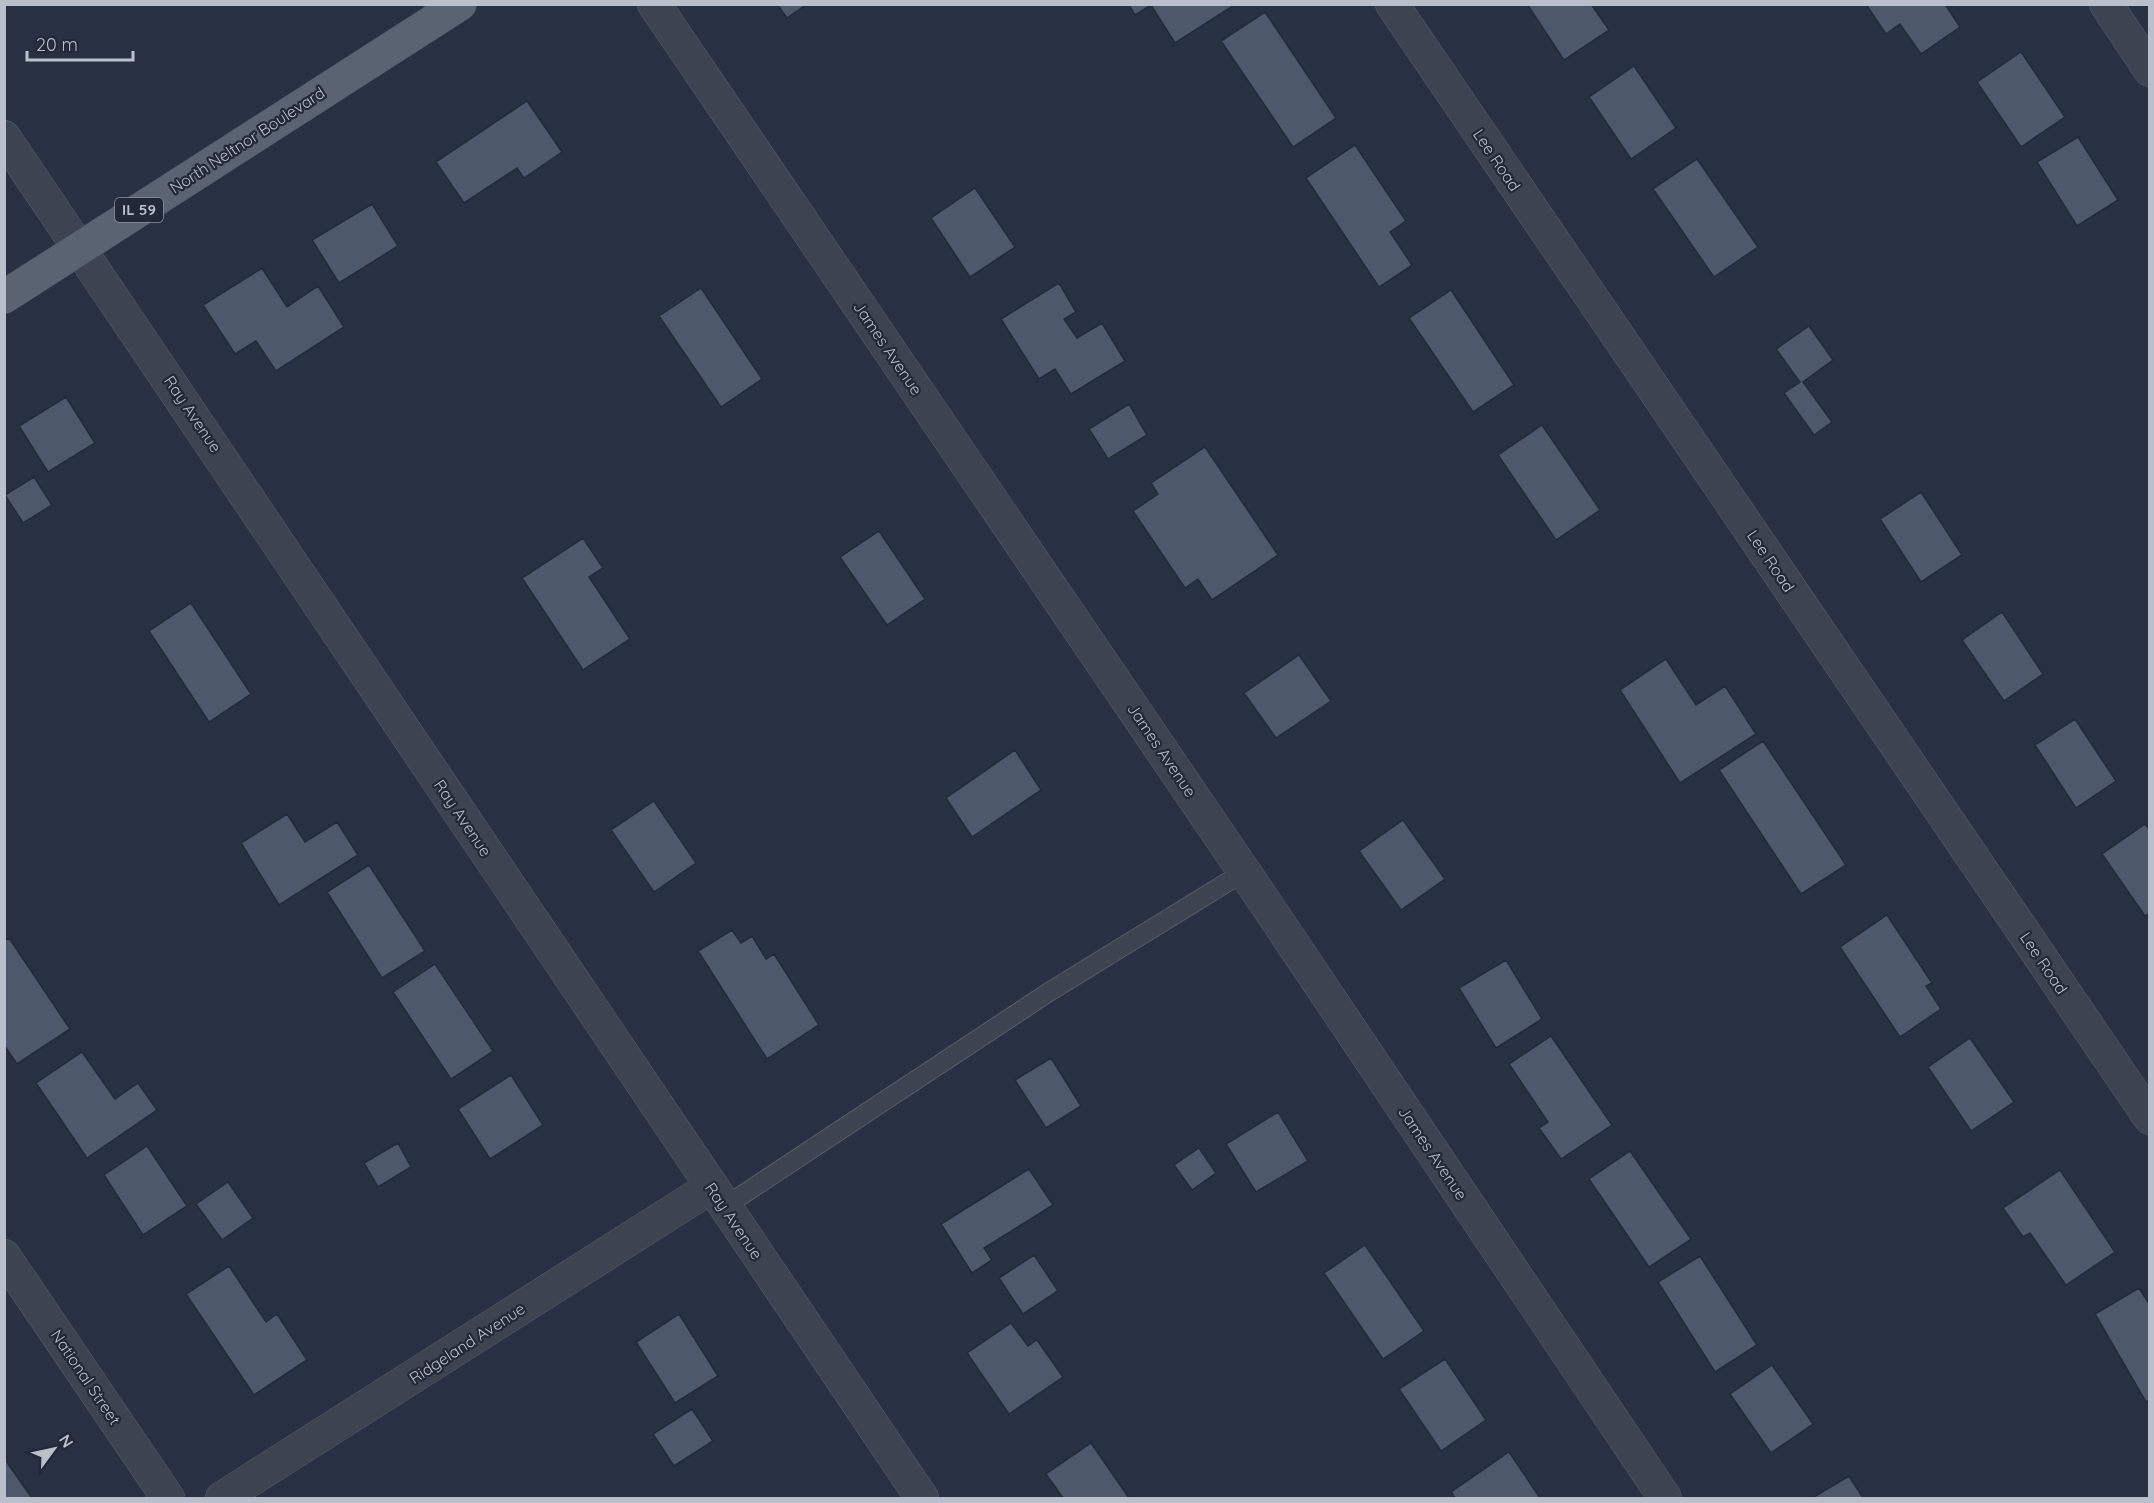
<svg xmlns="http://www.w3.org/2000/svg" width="2154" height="1503" font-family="Quicksand,sans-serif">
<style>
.building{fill:#4e586b;stroke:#232b39;stroke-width:1.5}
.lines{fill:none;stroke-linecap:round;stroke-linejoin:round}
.service-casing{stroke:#575f6c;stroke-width:20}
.minor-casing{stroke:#575f6c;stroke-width:34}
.primary-casing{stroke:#464d5b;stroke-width:34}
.service{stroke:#3c4452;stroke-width:18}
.minor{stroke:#3c4452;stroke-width:33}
.primary{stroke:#5a6371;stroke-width:33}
.labels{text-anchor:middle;stroke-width:4.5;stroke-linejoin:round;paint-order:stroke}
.shield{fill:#212837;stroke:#8b929f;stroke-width:1.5}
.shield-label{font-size:15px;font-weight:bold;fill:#b9bfcb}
.street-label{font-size:16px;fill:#b9bfcb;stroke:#212837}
</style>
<rect width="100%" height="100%" fill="#283142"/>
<path class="building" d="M777,4H807L787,18Z
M1128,4H1236L1175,43L1151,5L1135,15Z
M1527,4H1591L1609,30L1564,60Z
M1870,4H1945L1960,27L1921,54L1900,24L1886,34L1867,6Z
M1265,12L1336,118L1293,147L1221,41Z
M2021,52L2065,117L2021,147L1977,82Z
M1634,66L1676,128L1631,159L1589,97Z
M527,101L562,152L524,178L517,168L464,203L436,162Z
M2078,137L2118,200L2077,226L2037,162Z
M1355,145L1406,221L1390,232L1412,265L1379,287L1306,178Z
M1697,159L1758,247L1714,277L1653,189Z
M975,188L1015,247L970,277L931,218Z
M372,204L398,246L339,283L312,240Z
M262,268L287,307L318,286L344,327L276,371L256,341L235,354L203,305Z
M1059,283L1076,312L1064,319L1077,338L1102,323L1125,361L1071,394L1055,369L1039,379L1001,319Z
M701,288L762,379L721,407L659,316Z
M1451,290L1514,385L1473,412L1409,318Z
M1809,326L1833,360L1803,382L1832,422L1814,435L1784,393L1800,382L1776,349Z
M66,397L95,443L48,472L19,426Z
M1129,404L1147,435L1108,459L1089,429Z
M1542,425L1600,510L1556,540L1498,455Z
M1205,447L1278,555L1212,600L1198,579L1185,588L1133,511L1158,494L1151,483Z
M34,477L52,505L23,523L5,495Z
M1921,492L1962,555L1921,582L1880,519Z
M879,531L925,599L887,625L840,557Z
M583,538L603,568L589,577L630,639L583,670L522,578Z
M191,603L251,694L209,722L149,631Z
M2002,612L2043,674L2004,701L1962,640Z
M1299,655L1331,701L1276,738L1244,693Z
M1666,659L1696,705L1725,686L1756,734L1680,783L1620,690Z
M2075,719L2116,781L2076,808L2035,745Z
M1763,741L1846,865L1801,894L1719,770Z
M1015,750L1041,790L972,837L946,798Z
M654,801L696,863L654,892L611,830Z
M287,814L305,842L337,822L358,855L279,905L241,843Z
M1403,820L1445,879L1401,910L1359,851Z
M2145,824L2150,830V913L2145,916L2102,854Z
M369,865L425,951L382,978L327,892Z
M1887,915L1932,983L1926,986L1941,1009L1900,1037L1840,947Z
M732,930L741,943L752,936L766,959L774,954L819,1025L767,1059L698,951Z
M9,938L70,1029L17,1064L4,1045V941Z
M1506,960L1542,1019L1496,1048L1459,988Z
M435,964L493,1051L451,1079L393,992Z
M1551,1036L1612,1125L1561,1159L1539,1128L1548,1122L1509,1064Z
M1970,1038L2014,1102L1971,1131L1928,1067Z
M82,1052L115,1099L138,1083L157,1110L87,1158L36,1083Z
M1051,1058L1081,1106L1046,1128L1015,1080Z
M511,1075L543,1125L490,1159L458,1109Z
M1278,1112L1308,1161L1256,1192L1226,1144Z
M398,1143L411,1167L378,1187L364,1163Z
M147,1146L187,1206L143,1235L104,1175Z
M1199,1148L1216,1173L1192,1190L1174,1165Z
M1630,1151L1691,1239L1649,1267L1589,1179Z
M1029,1169L1053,1205L984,1248L992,1260L972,1273L941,1224Z
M2060,1170L2115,1252L2066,1285L2030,1233L2023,1237L2003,1208Z
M228,1182L253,1218L222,1240L196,1204Z
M1365,1245L1424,1331L1383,1359L1324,1273Z
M1034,1255L1058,1291L1023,1314L999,1278Z
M1700,1256L1757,1345L1715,1372L1658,1282Z
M229,1266L266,1322L277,1314L307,1360L254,1395L186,1294Z
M2139,1288L2150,1305V1399L2146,1402L2095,1314Z
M679,1314L718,1376L675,1403L636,1342Z
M1011,1323L1028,1346L1037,1340L1063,1377L1009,1414L967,1353Z
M1445,1359L1486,1420L1441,1451L1399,1389Z
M1772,1365L1813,1424L1771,1453L1730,1394Z
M692,1409L713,1441L674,1466L653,1434Z
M1091,1443L1129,1498H1063L1046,1474Z
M1509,1452L1540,1498H1455L1451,1492Z
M4,1458L32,1498H4Z
M1849,1476L1863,1498H1812Z"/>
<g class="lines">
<g class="service-casing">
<path id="service" d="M724,1207L1049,992L1244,872"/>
</g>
<g class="minor-casing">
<path id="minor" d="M654,4L1260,895L1665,1498
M1392,4L2150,1118
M2106,4L2150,70
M4,137L922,1498
M4,1256L168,1498
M222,1498L711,1187"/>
</g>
<g class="primary-casing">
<path id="primary" d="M4,297L460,4"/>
</g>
<use href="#service" class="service"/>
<use href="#minor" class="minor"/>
<use href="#primary" class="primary"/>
</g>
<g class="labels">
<rect class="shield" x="115" y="198" width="48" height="24" rx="4.5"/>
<g class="shield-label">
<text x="139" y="215">IL 59</text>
</g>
<g class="street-label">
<text transform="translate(247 140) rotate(-33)" y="6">North Neltnor Boulevard</text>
<text transform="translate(1497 160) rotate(56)" y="6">Lee Road</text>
<text transform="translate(888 348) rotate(56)" y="6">James Avenue</text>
<text transform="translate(193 414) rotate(56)" y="6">Ray Avenue</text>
<text transform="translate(1771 561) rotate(56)" y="6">Lee Road</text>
<text transform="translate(1162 750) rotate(56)" y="6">James Avenue</text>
<text transform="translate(463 818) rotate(56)" y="6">Ray Avenue</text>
<text transform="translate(2044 963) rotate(56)" y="6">Lee Road</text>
<text transform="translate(1433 1153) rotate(56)" y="6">James Avenue</text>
<text transform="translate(734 1221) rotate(56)" y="6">Ray Avenue</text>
<text transform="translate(467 1343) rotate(-33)" y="6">Ridgeland Avenue</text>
<text transform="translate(86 1377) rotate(56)" y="6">National Street</text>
</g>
</g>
<rect width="2154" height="1503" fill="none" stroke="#b9bfcb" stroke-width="12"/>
<g transform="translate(54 1449) rotate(57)" stroke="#212837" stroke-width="4.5" paint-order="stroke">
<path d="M0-4.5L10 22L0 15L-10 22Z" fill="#b9bfcb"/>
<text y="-9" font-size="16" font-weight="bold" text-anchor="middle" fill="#b9bfcb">N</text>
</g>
<path d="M27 51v9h106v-9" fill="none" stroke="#b9bfcb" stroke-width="3"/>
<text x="36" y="51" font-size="18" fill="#b9bfcb" stroke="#212837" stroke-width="4.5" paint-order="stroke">20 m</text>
</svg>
